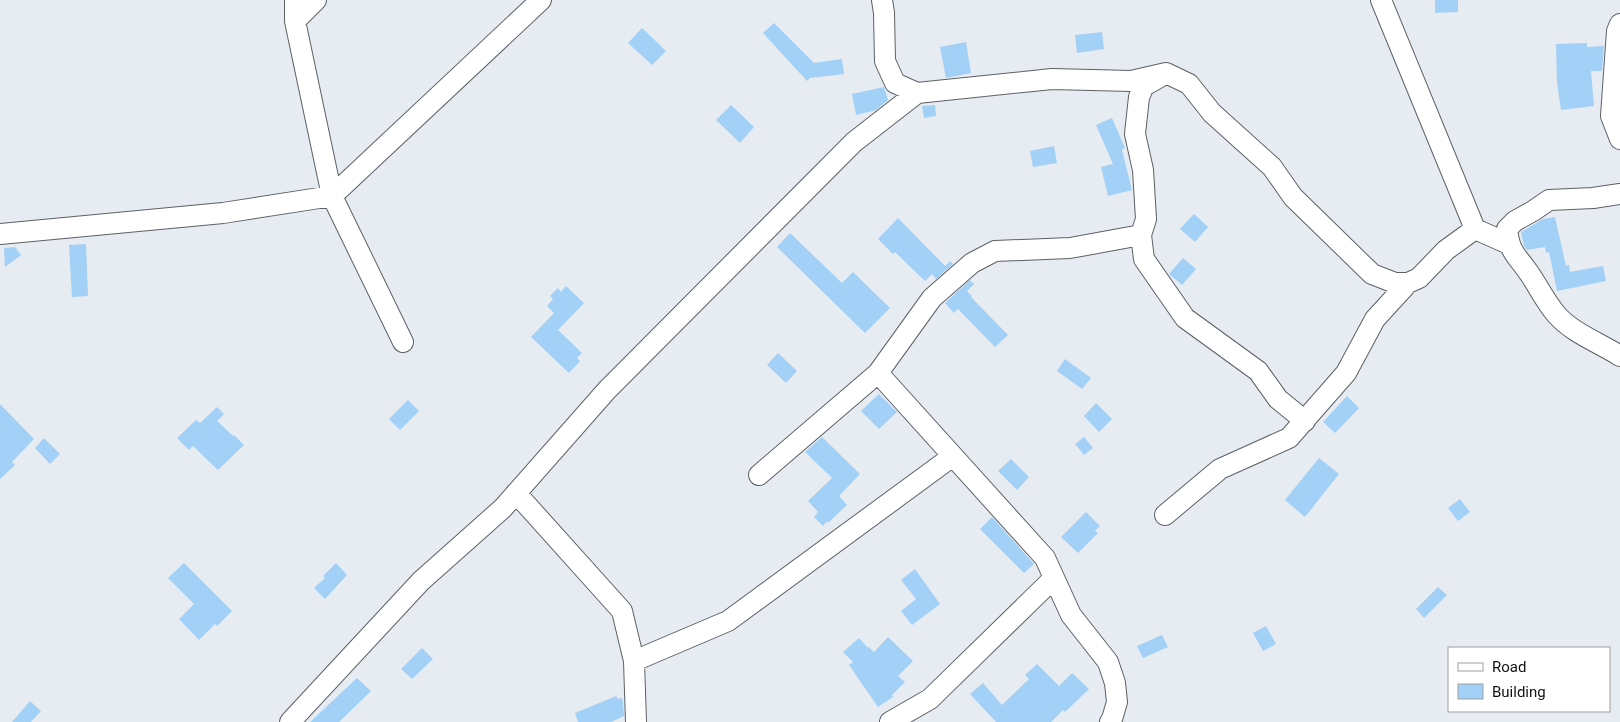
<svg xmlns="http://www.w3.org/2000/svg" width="1620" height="722" font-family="Roboto,sans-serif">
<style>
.building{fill:#a3d0f7}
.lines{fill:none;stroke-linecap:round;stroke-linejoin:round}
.minor-casing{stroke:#5c6166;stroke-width:22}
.minor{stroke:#fff;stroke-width:20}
</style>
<rect width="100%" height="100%" fill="#e6ecf1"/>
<path class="building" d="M1435,0H1458V12L1435,13Z
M774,23L814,63L842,59L844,74L810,78L807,81L763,33Z
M642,28L666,51L652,65L628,43Z
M1102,32L1104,49L1077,53L1075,35Z
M966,42L971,73L946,78L940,47Z
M1587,43V47L1604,46L1602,71H1591L1594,106L1561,110L1557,83L1556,44Z
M884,87L888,100L876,110L856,115L852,94Z
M731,105L754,127L740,143L716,120Z
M935,105L936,116L924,118L922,106Z
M1112,118L1125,148L1122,150L1132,190L1108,196L1101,167L1113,164L1096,125Z
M1054,146L1057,163L1033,167L1030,151Z
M1194,214L1208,227L1195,242L1180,229Z
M1555,217L1566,266L1569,265L1570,272L1603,266L1606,281L1557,291L1549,252L1546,253L1545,247L1527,250L1524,246L1521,232L1543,219Z
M898,218L945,266L950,261L953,264L936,279L932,274L925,281L895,252L893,254L878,239Z
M790,233L842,283L853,272L890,308L865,333L777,247Z
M86,244L88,296L72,297L69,245Z
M15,247L21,255L5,267L4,248Z
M1183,258L1196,269L1182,285L1169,274Z
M970,280L974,284L967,291L972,296L971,297L1008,335L995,347L958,309L954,313L945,303Z
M566,286L584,303L558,330L582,353L577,358L580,361L569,373L531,337L554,313L547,306L553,299L550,296L558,288L561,292Z
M778,353L797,371L786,383L767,365Z
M1065,359L1091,378L1082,389L1057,371Z
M879,394L897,412L879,429L861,411Z
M1347,396L1359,408L1335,433L1323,422Z
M408,400L419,411L400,430L389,419Z
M1096,403L1112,419L1099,432L1084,416Z
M0,404L34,439L12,462L15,465L0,479Z
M217,407L224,414L217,421L233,436L234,435L244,445L218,470L193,446L189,450L177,438L196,420L200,423Z
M822,437L860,474L839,496L847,505L828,523L827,521L823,526L814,517L818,512L808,501L832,478L805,452Z
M1084,437L1093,448L1084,455L1075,444Z
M44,438L60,454L50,464L35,448Z
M1319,458L1339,474L1305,517L1285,500Z
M1011,459L1029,477L1017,490L998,471Z
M1460,499L1470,512L1458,521L1448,508Z
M1086,512L1100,526L1095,531L1098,533L1078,553L1061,537Z
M992,517L1034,564L1024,573L980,529Z
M184,563L232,611L217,626L215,624L199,640L179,619L194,604L168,578Z
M336,563L347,575L325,599L314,588L325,578L323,576Z
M915,569L940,604L912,625L901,611L916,599L901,580Z
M1438,587L1447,595L1424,618L1416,609Z
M1266,626L1276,644L1263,651L1253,633Z
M1162,635L1168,647L1143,658L1137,646Z
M888,637L913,661L898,676L905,682L892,695L893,697L878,707L849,665L853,662L843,652L859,638L868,648L869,647L874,652Z
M422,648L433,659L412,679L401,669Z
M1037,664L1059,686L1072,673L1089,689L1065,712L1063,710L1051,722H996L970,694L983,683L1002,705L1029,679L1025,675Z
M357,678L371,691L339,722H310Z
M616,696L618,699L622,698L623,702L624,716L611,722H578L575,713Z
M30,701L41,711L31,722H12Z"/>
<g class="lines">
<g class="minor-casing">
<path id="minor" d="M295,0V21L332,196L403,342
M882,0L884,13L885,61L895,83L917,93L1052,79L1131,81L1166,73L1189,84L1212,113L1272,167L1293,197L1372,274L1395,283H1408L1419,278L1446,250L1475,229
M1381,0L1475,229L1509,244
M295,21L316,0
M1620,24L1617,31L1611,116L1620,139
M1620,194L1593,198L1549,200L1533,211L1515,221L1507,229C1510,254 1516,254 1529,273C1538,286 1545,301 1556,314C1572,333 1600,343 1620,356
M0,234L223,213L332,196L541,0
M1141,235L1144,259L1185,318L1258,371L1278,399L1305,421
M878,373L1045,558L1071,615L1108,662L1115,683L1117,702L1112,719L1110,722
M759,475L878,373L932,298L972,263L995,251L1070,248L1141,235L1146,219L1143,170L1135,134L1139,97L1144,86L1160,77
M516,493L622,611L634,661L636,722
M1165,515L1220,469L1289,438L1346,373L1375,319L1408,283
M634,661L728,621L953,456
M290,722L421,581L503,508L607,390L854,142L917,93
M890,722L930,699L1054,578"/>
</g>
<use href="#minor" class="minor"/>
</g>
<rect x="1448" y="647" width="162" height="65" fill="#ffffff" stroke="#9fa0a1"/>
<rect x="1458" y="663" width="25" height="8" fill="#ffffff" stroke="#9fa0a1"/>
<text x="1492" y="672" font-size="15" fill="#101213">Road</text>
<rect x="1458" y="684" width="25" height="15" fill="#a3d0f7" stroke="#9fa0a1"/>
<text x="1492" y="697" font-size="15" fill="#101213">Building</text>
</svg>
